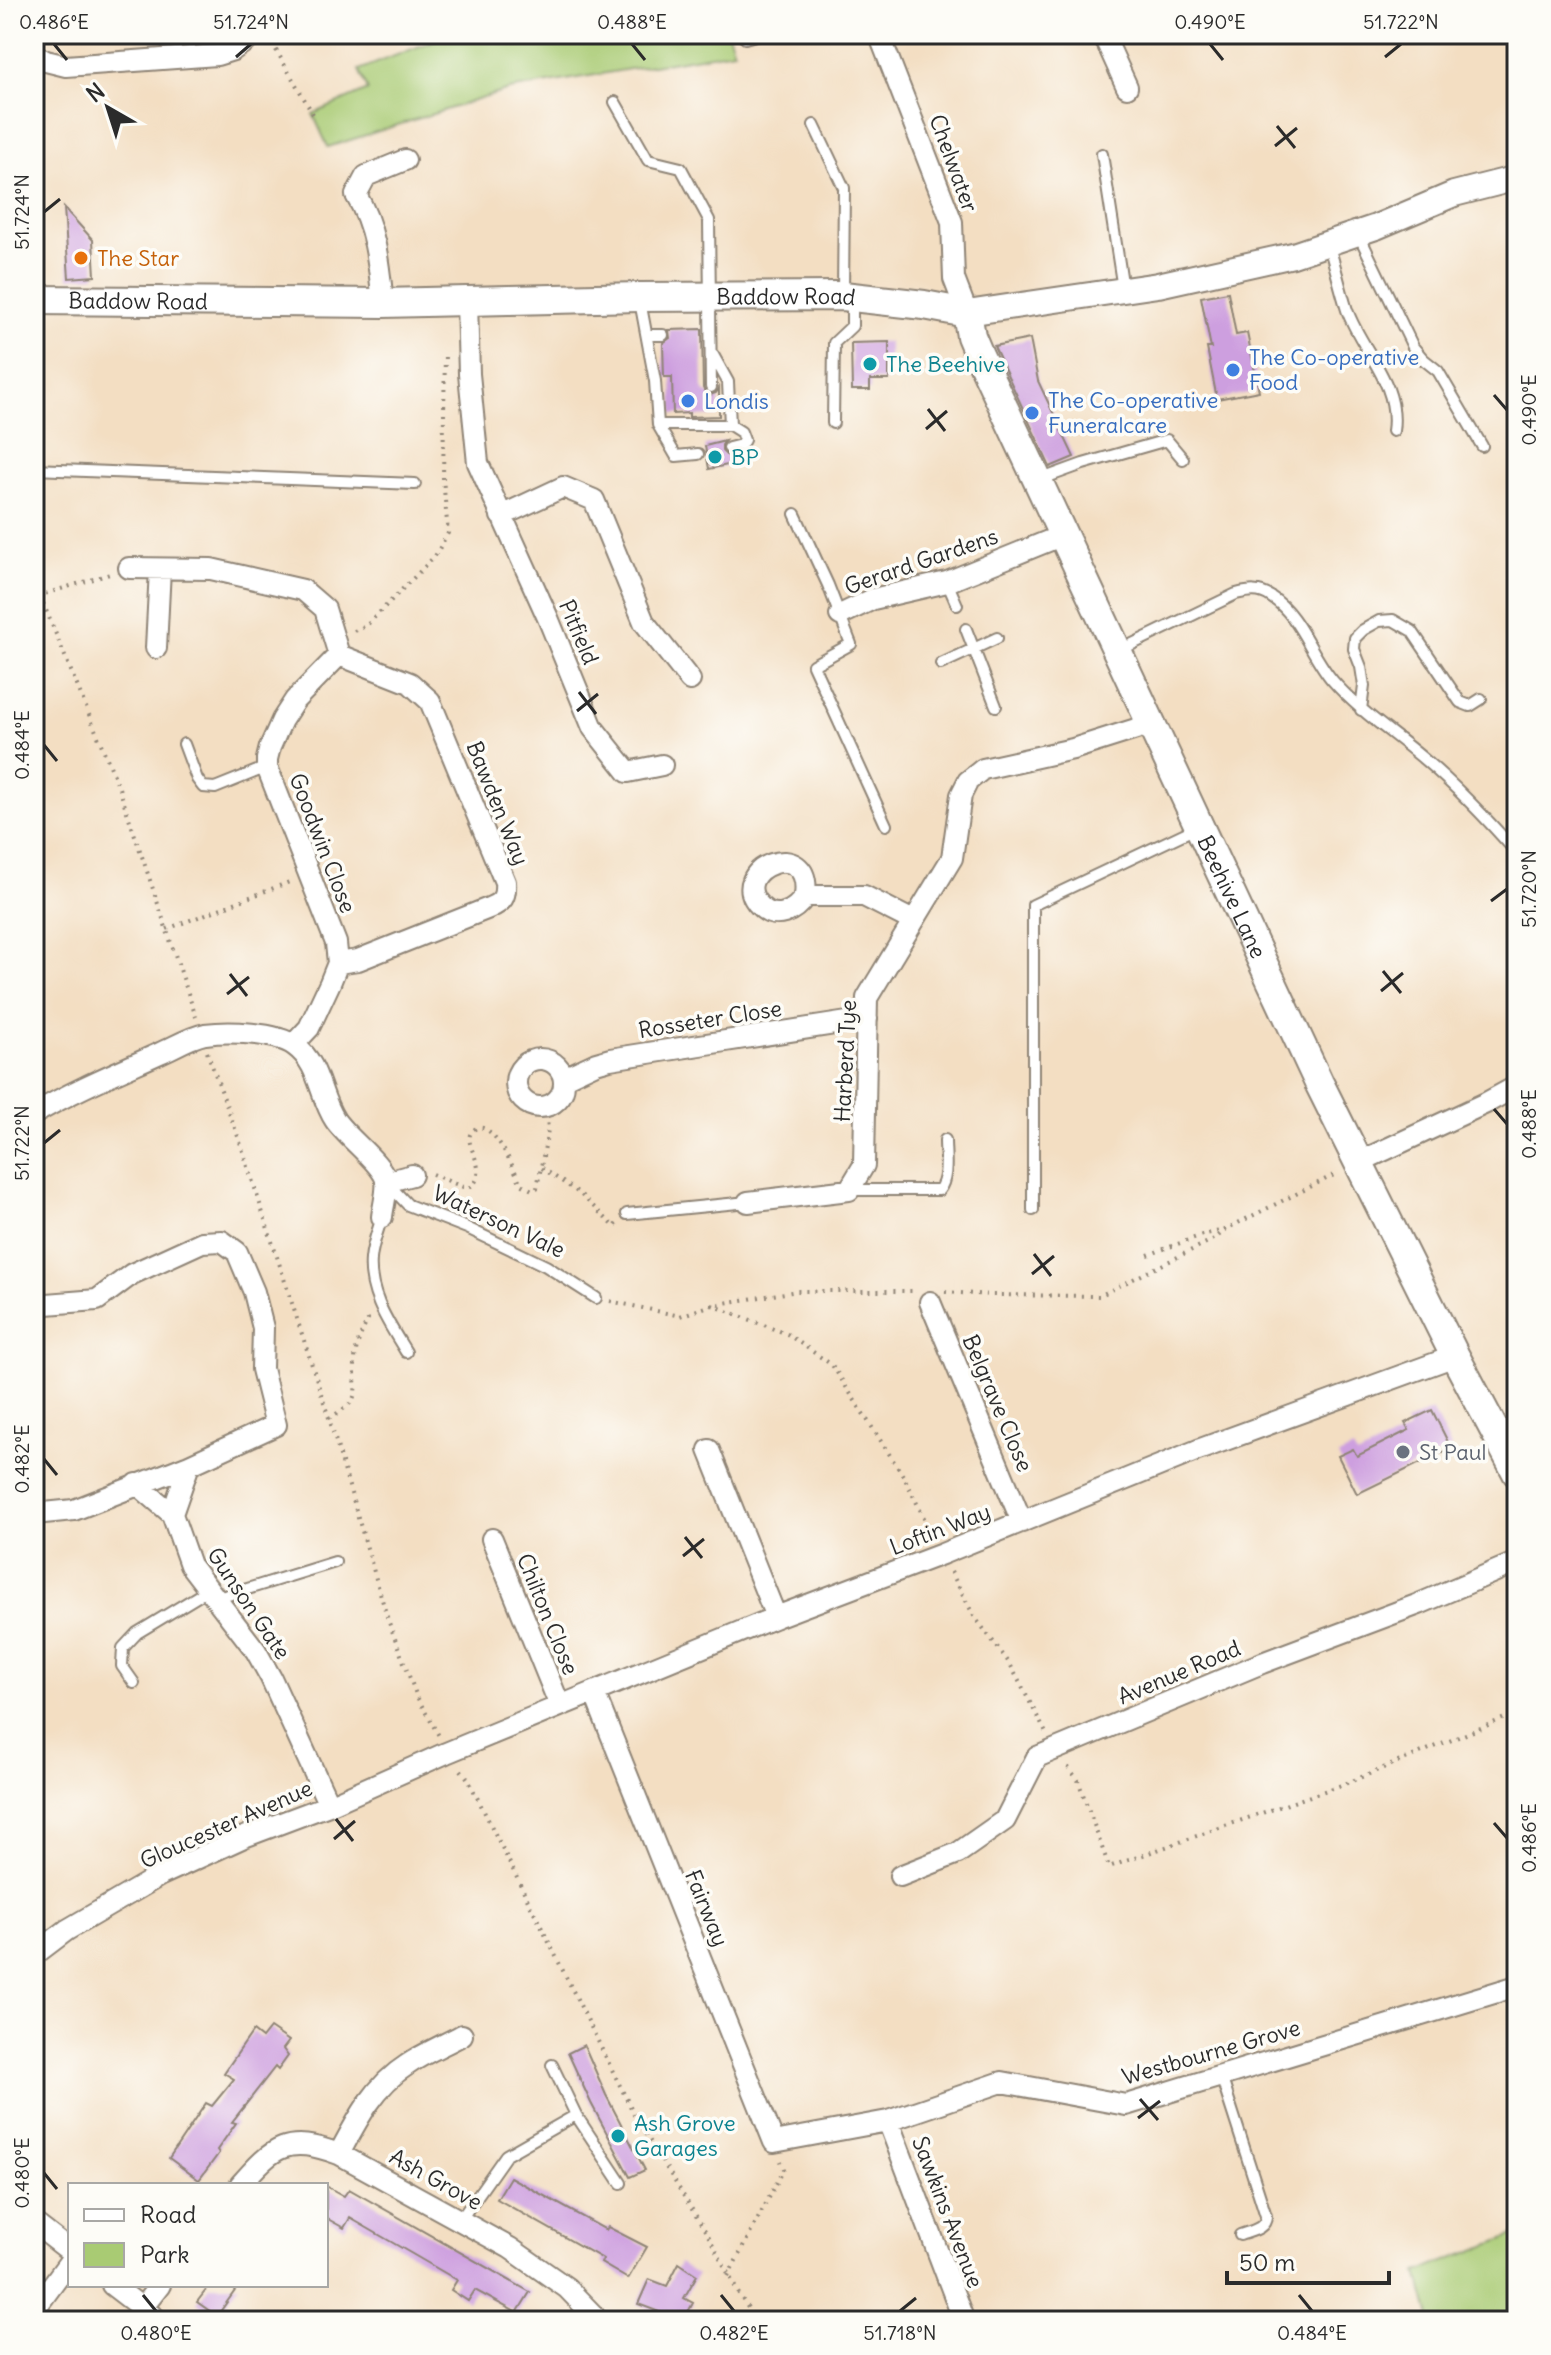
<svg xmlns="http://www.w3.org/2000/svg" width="1551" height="2355" font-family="Delius,sans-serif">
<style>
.green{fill:#a9cb73;stroke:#6a7b4f;stroke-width:2}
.building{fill:#cd9fdf}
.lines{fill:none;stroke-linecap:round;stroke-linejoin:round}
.service-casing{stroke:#8f8476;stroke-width:14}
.minor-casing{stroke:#8f8476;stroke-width:24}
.tertiary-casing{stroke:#8f8476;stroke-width:28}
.secondary-casing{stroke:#8f8476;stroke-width:32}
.path{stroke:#8f8476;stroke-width:4;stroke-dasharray:2 6;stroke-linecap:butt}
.service{stroke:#fff;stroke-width:10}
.minor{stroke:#fff;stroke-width:20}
.tertiary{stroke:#fff;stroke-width:24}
.secondary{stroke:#fff;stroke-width:28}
.ticks{fill:none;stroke:#2b2b2b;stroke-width:3}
.food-dot{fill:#e8710a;stroke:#fdfcf7;stroke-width:3}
.culture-dot{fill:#0f9aa8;stroke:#fdfcf7;stroke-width:3}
.shop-dot{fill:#3f7fe0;stroke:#fdfcf7;stroke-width:3}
.worship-dot{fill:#6b7280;stroke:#fdfcf7;stroke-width:3}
.labels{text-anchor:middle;stroke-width:7;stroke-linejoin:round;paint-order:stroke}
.street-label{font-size:22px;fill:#2b2b2b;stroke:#fdfcf7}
.food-label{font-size:22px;fill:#c56008;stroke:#fdfcf7;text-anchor:start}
.shop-label{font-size:22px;fill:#366cbe;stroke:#fdfcf7;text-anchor:start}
.culture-label{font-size:22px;fill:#0d838f;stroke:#fdfcf7;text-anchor:start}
.worship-label{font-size:22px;fill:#5b616d;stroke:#fdfcf7;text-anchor:start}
.neatline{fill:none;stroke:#2b2b2b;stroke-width:3}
.ticks-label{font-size:20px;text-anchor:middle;fill:#2b2b2b}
</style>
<rect width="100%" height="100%" fill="#fdfcf7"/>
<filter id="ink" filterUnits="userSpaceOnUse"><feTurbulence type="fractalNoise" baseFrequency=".0125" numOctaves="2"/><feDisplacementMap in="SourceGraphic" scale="16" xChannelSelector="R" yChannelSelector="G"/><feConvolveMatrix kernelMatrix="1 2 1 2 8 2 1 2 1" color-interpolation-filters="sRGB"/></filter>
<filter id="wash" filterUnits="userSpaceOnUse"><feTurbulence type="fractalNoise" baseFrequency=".006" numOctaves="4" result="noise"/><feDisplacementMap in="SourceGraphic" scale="32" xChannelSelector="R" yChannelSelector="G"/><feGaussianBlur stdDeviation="1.8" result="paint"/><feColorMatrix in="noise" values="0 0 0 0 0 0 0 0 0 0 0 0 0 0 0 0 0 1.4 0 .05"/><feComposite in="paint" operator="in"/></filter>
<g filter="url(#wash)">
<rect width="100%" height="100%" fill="#f3dec2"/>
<path class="green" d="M450,34H728L734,51L509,90L328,147L313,114L368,90L359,70Z
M1517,2234V2321H1431L1418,2272Z"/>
<g id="blocks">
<path class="building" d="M64,208L93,240L95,276L69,278Z
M1228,292L1236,335L1247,333L1259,391L1217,399L1207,348H1211L1201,297Z
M702,329L703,388L705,392L710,395L716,393L719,388V416L689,417V413L673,414L672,377H664L663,343L670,338L669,330Z
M1030,339L1038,381L1074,457L1050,467L994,346Z
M889,342V380H870V390H852L851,343Z
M725,441L722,445V451L726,455L731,456L732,464L709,469L705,446Z
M1432,1410L1451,1448L1357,1494L1338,1456L1353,1449L1357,1456L1409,1430L1405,1423Z
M270,2028L289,2041L283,2049L288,2056L278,2070L275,2067L232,2122L236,2123L217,2150L219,2153L199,2180L169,2158L206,2103L212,2106L234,2079L224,2073L253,2031L262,2038Z
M584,2045L606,2095L645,2170L630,2177L591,2103L568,2053Z
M510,2177L606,2230L608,2227L647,2247L628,2279L601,2263L603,2259L497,2199Z
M326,2186L344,2196L349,2189L530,2292L517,2313L475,2290L468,2301L451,2290L457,2280L350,2218L344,2228L326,2218Z
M679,2263L697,2275L684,2298L693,2303L683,2321L638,2304L649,2279L667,2286Z
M210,2285H239L217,2316L197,2302Z"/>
</g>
</g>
<g filter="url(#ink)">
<use href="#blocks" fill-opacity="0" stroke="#8f8476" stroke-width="2"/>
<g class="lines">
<g class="service-casing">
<path id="service" d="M745,38L759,34
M615,102L648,160L681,168L709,220L711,387
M814,125L844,188L843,294
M1102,154L1123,289
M1358,233L1413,347L1423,359L1438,371L1482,446
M1328,243C1335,265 1340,288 1347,310C1362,352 1400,383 1393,431
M640,301L655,381L658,425H730L728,382L713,355
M647,335H663
M833,423L834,343L852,326V299
M658,425L676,456L698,454
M729,448L741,445L744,440L741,432L730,425
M34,469L415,484
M1039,480L1083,464L1167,440L1183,459
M795,514L828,585L851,644L813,665L886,825
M947,582L957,605
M966,629L996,706
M1118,651L1236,594C1249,591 1259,589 1271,597C1300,615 1311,656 1333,681C1360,712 1395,734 1426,761C1459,789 1488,820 1517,853
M941,664L997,638
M1361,710L1364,686L1361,667L1354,649L1355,638L1363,630L1379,621L1393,620L1412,631L1460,702L1470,706L1481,699
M184,744L197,779L203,787L215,788L267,767
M389,1185L408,1205L467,1228L546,1266L596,1298
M849,1190H939C949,1178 945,1155 945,1140
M1033,1210V905L1198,827
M627,1214L748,1202
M382,1217C378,1230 372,1245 371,1259C368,1294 389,1324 406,1352
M215,1599L335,1562
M134,1683L122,1666L123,1648L137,1633L208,1590
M552,2065L576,2115
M1221,2076L1266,2216C1266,2229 1251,2231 1240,2235
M461,2219L506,2155L576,2115L621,2183"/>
</g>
<g class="minor-casing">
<path id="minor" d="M879,34L952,222L954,279L967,313
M1103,34L1127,87
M34,55L46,61L66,66L217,55L233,50L256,34
M467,301L469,374L478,463L548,618L593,728L628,772L662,765
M383,303C379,266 376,228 356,195L366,176L405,160
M501,516L563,487L594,500L644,622L690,680
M129,568L211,569L303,590L325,609L339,655L295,700L282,720L270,747L267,759V767L336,943L338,963L330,983L309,1028L294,1044
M840,615L873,599L947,582L1063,535
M156,648L160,569
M805,896C795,912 775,922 760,906C724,870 813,833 805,896H864L913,921
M338,963L358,960L489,908C503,902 506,897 505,882L430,701L410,683L339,655
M516 1083a24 24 0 1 1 48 0a24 24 0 1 1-48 0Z
M564,1078L596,1063L610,1059L867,1019
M34,1114C74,1090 118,1072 160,1053C174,1047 190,1037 205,1034C228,1031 276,1032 295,1046C320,1064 319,1096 335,1120C346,1137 382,1163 386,1180C388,1191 383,1206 382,1217
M1359,1162L1486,1103L1517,1086
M386,1182L412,1175
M748,1202L849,1190L864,1165L867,998L952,858L961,795L968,781L983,769L1073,749L1152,724
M930,1302L1022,1522
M34,1305L97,1300L132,1274L202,1242L222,1241L237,1252L254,1292L263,1328L262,1369L276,1425L189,1465L74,1510L34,1514
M709,1450L776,1617
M137,1484L172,1514L190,1565L256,1651L271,1678L329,1805
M172,1514L189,1465
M492,1539L560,1706
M594,1692L774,2142L888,2121L1002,2082L1126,2105L1517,1986
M900,1876L958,1853L1005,1820L1037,1757L1262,1663L1419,1604L1517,1562
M34,1955L67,1930L161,1875L244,1837L329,1805L446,1753L776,1617L942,1554L1198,1450L1455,1356
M888,2121L964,2321
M339,2154C357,2120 374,2086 407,2065C424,2053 444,2045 462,2035
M240,2185C274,2146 287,2135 339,2154L510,2248L567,2288L599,2321
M34,2223L70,2251
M112,2285L159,2321
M142,2308L160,2285
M34,2310L70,2261"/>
</g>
<g class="tertiary-casing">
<path id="tertiary" d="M967,313L1158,285L1293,255L1376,227L1454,194L1517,178"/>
</g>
<g class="secondary-casing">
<g id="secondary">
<path id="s1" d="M34,300L383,303L640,297L843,296L924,305L967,313L971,336L979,355L1319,1083L1455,1356L1517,1473"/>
</g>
</g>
<path class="path" d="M272,43L313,114
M34,581L118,785L196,1017
M38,596L113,573
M34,617L46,612
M354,631L366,626L435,556L448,533L443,478L445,352
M167,929L292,881
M207,1052L240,1142L329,1418L388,1620L417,1697L439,1736
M542,1168L579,1193L615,1227L617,1224
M432,1174L463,1187H471C493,1167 456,1141 475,1129C493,1118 515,1172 521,1184L532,1190L537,1188L548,1130L546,1107
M1148,1255L1202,1235L1224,1230
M945,1292L992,1295L1099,1296L1216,1238L1226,1229L1338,1173
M610,1301L680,1316L712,1305L797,1291H913
M712,1305L787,1334L832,1365L904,1477L933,1536
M329,1418C363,1399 354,1396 355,1362C355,1347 361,1333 368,1320L367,1317
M951,1572L974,1616L1010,1664L1046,1733
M1068,1767L1078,1780L1109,1867L1347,1783L1517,1713
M461,1770L468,1779L637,2120L709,2237L740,2296L757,2321
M728,2276L784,2169L781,2161"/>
<use href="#service" class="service"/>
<use href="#minor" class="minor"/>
<use href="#tertiary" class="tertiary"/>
<use href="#secondary" class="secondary"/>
</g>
</g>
<path class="ticks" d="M54,44L67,60M632,44L645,60M1210,44L1223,60M236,57L251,44M1385,57L1401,44M1277,126L1295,148M1275,146L1297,128M44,212L60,199M1494,395L1507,410M928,409L945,431M926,429L947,411M579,692L596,714M577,711L598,694M44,745L57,761M1491,901L1507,889M1383,971L1401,993M230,974L247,996M1381,991L1403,973M227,994L249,977M1494,1109L1507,1124M44,1143L60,1130M1034,1254L1051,1276M1032,1274L1054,1256M44,1459L57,1475M685,1537L702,1558M683,1556L704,1539M336,1819L353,1841M1494,1823L1507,1838M334,1839L355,1821M1140,2099L1158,2120M1138,2118L1160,2101M44,2173L57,2189M143,2295L156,2311M721,2295L734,2311M1299,2295L1312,2311M900,2311L916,2298"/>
<circle class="food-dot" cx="81" cy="258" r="8"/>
<g class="culture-dot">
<circle cx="870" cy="364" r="8"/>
<circle cx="715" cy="457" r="8"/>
<circle cx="618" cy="2136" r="8"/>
</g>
<g class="shop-dot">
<circle cx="1233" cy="370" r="8"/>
<circle cx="688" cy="401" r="8"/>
<circle cx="1032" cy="413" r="8"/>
</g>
<circle class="worship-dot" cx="1403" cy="1452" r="8"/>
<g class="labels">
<g class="street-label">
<text transform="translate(954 163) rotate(70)" y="8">Chelwater</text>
<text dy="8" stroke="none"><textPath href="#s1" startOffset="752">Baddow Road</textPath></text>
<text dy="8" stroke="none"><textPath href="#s1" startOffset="104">Baddow Road</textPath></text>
<text transform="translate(921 561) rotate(-19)" y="8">Gerard Gardens</text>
<text transform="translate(579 632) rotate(67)" y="8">Pitfield</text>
<text transform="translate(498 803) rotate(68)" y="8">Bawden Way</text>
<text transform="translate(323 843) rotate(69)" y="8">Goodwin Close</text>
<text dy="8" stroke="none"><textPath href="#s1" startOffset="1576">Beehive Lane</textPath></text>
<text transform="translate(710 1019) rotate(-9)" y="8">Rosseter Close</text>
<text transform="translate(845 1061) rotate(-87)" y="8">Harberd Tye</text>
<text transform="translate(499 1221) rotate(25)" y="8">Waterson Vale</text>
<text transform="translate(998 1403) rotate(67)" y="8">Belgrave Close</text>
<text transform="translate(940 1529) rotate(-21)" y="8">Loftin Way</text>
<text transform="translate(249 1603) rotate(56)" y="8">Gunson Gate</text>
<text transform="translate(548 1614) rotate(68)" y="8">Chilton Close</text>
<text transform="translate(1179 1672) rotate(-23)" y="8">Avenue Road</text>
<text transform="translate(226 1824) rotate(-24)" y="8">Gloucester Avenue</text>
<text transform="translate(707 1908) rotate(68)" y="8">Fairway</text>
<text transform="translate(1211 2052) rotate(-16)" y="8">Westbourne Grove</text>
<text transform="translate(436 2179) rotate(29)" y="8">Ash Grove</text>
<text transform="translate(948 2212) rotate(69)" y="8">Sawkins Avenue</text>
</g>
<g class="food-label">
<text x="97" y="266">The Star</text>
</g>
<g class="shop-label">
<text x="1249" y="365">The Co-operative<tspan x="1249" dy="25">Food</tspan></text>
<text x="1048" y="408">The Co-operative<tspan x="1048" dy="25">Funeralcare</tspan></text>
<text x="704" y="409">Londis</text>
</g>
<g class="culture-label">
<text x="886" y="372">The Beehive</text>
<text x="731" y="465">BP</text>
<text x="634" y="2131">Ash Grove<tspan x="634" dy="25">Garages</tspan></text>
</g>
<g class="worship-label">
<text x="1419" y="1460">St Paul</text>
</g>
</g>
<rect width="1551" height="2355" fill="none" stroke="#fdfcf7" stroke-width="88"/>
<rect x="68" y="2183" width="260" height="104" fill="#fdfcf7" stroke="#a9a8a5" stroke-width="2"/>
<rect x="84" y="2209" width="40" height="12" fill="#ffffff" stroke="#a9a8a5" stroke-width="2"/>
<text x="140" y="2223" font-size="24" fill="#2b2b2b">Road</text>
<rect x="84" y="2243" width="40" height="24" fill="#a9cb73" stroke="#a9a8a5" stroke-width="2"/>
<text x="140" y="2263" font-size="24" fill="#2b2b2b">Park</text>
<g transform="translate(108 108) rotate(321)" stroke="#fdfcf7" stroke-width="6" paint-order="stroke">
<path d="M0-6L14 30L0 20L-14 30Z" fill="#2b2b2b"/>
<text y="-12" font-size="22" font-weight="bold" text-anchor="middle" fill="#2b2b2b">N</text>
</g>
<path d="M1227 2271v12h162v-12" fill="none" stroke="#2b2b2b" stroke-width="4"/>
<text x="1239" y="2271" font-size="24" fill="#2b2b2b" stroke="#fdfcf7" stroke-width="6" paint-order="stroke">50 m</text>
<rect x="44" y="44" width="1463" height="2267" class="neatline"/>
<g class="ticks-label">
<text x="54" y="29">0.486°E</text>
<text x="251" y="29">51.724°N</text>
<text x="632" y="29">0.488°E</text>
<text x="1210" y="29">0.490°E</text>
<text x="1401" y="29">51.722°N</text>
<text transform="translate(22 212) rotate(-90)" y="7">51.724°N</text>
<text transform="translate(1529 410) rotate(-90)" y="7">0.490°E</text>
<text transform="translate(22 745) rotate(-90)" y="7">0.484°E</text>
<text transform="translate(1529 889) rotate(-90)" y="7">51.720°N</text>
<text transform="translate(1529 1124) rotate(-90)" y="7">0.488°E</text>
<text transform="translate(22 1143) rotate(-90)" y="7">51.722°N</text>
<text transform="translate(22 1459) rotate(-90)" y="7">0.482°E</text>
<text transform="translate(1529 1838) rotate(-90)" y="7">0.486°E</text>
<text transform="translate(22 2173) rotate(-90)" y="7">0.480°E</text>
<text x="156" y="2340">0.480°E</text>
<text x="734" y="2340">0.482°E</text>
<text x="900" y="2340">51.718°N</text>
<text x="1312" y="2340">0.484°E</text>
</g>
</svg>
